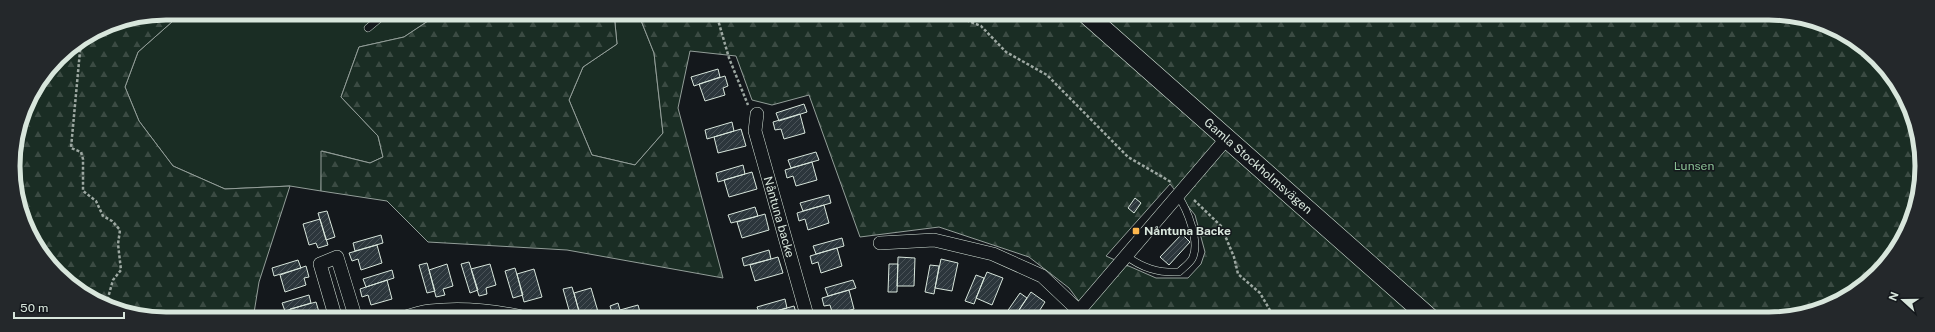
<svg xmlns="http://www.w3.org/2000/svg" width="1935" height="332" font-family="'Public Sans',sans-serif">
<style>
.green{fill:#1a2d24;stroke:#939e99}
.forest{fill:url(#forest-firs);stroke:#939e99;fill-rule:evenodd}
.building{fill:url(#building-hatch);stroke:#d8e6dc}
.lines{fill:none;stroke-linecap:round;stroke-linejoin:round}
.lane-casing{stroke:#d8e6dc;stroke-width:8}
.street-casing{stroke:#d8e6dc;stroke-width:14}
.secondary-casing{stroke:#d8e6dc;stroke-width:20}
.path{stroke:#9da8a2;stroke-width:2.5;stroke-dasharray:3 2;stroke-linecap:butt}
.lane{stroke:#14181c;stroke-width:7}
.street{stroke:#14181c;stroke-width:13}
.secondary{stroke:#14181c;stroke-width:19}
.poi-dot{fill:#ffb74d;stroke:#14181c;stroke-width:1.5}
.labels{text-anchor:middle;stroke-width:3;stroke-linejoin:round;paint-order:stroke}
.street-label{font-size:12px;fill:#d8e6dc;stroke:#14181c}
.park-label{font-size:12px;fill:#8ac095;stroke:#14181c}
.poi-label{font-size:12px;font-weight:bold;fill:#d8e6dc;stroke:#14181c;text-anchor:start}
.rim{fill:none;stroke:#d8e6dc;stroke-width:5}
</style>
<defs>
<pattern id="forest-firs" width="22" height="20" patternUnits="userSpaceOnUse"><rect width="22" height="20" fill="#1a2d24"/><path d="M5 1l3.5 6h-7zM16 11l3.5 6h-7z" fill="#3b4b43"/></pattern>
<pattern id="building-hatch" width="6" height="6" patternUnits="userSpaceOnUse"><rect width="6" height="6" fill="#2c363c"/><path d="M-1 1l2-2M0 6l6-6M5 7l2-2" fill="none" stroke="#4a5358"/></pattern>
</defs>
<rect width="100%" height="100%" fill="#14181c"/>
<path class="green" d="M182,13H440L404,37L359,47L341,97L378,136L383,157L370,163L322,151L321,191L290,186L225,189L173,166L139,121L125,87L138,52Z
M614,13H638L654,53L663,133L635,165L592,155L569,100L583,67L617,44Z"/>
<path class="forest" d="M166,13H182L138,52L125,87L139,121L173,166L225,189L290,186L259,282L253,319H156L98,303L51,267L21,215L13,156L29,99L58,58L108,25Z
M440,13H614L617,44L583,67L569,100L592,155L635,165L663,133L654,53L638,13H1779L1837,29L1884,65L1914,117L1922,176L1910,225L1877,274L1836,303L1779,319H1092L1069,288L1029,257L939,227L860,237L809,95L772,105L752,100L736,56L690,51L678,108L723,278L567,250L428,242L387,201L321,191V151L370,163L383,157L378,136L341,97L359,47L404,37ZM1170,184L1195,215L1205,252L1201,264L1188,278H1156L1106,256Z"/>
<path class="building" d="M718,69L720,77L694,86L691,77Z
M725,76L728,86L723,88L725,95L705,101L699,84Z
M804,104L807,112L779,121L776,113Z
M800,114L805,133L784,139L781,129L775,130L773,122Z
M732,122L734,131L707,139L705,130Z
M741,129L746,146L718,153L714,137Z
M816,152L819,160L791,168L788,160Z
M812,162L817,180L796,186L793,176L787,178L785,170Z
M743,165L745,174L718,182L716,173Z
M752,172L757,189L729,197L724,180Z
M829,195L831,203L803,211L800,203Z
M1135,198L1141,203L1134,213L1128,208Z
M824,205L829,223L808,230L805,219L799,221L797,213Z
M755,207L758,216L731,223L728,215Z
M327,211L335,237L326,240L318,213Z
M765,214L769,230L742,238L737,222Z
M320,219L328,245L318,248L316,243L309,245L303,224Z
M1182,234L1190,242L1169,265L1160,257Z
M381,235L383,243L355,251L353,243Z
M842,238L844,246L816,254L813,246Z
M377,245L382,263L361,270L358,259L352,261L349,253Z
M837,248L842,266L821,273L818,262L812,264L810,256Z
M769,250L771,259L744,266L742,258Z
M778,257L783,273L755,281L750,265Z
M898,257L915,258L914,286H897Z
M941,259L958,263L952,291L935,288Z
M298,260L301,268L274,276L272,268Z
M469,262L478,290L470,293L461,264Z
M427,263L435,291L427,293L419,265Z
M447,264L453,286L443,289L445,295L436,297L429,270Z
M490,264L496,285L486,288L487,294L479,296L471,269Z
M889,264H898L897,292H888Z
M930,265L939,266L934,294L925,292Z
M306,266L309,277L304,278L306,285L285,292L280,275Z
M515,268L523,295L513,298L505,271Z
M534,269L542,297L524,302L517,274Z
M392,270L394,278L366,287L363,279Z
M987,272L1003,278L992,305L976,298Z
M976,275L984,278L974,304L965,301Z
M387,280L392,299L371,305L368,295L362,297L360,289Z
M853,280L856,288L828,296L825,288Z
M572,287L580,314L571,317L563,289Z
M591,288L599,315L581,319L574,293Z
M849,290L854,309L833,315L830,305L824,306L822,298Z
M1031,292L1045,302L1034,319H1019L1015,316Z
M1020,293L1027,298L1013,319H1007L1004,316Z
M309,295L311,303L285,311L282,303Z
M785,299L787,308L760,315L757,307Z
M316,302L319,312L314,313L316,319H293L290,309Z
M618,303L620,310L622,319H614L610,306Z
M638,305L642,319H622L620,310Z
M794,306L798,319H768L766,314Z
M661,312L662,319H654L653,315Z
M681,314L682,319H665Z"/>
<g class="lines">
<g class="lane-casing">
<path id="lane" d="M368,28L386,13
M1125,255C1142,268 1158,273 1179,272C1183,268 1189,264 1192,259C1201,243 1187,209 1178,196"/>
</g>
<g class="street-casing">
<path id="street" d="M757,114L755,131L808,319
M880,243L934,240L993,254L1042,276L1079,311
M336,319L320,264L337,257L356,319
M400,319C409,316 420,312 430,311C464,307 498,311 531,319
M1072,319L1227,138"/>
</g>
<g class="secondary-casing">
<path id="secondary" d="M1085,13L1431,319"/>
</g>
<path class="path" d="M716,13L729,58L748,105
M948,13L981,26L1006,52L1047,75L1128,157L1171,182
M1548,13L1551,20L1560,13
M84,40L80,51L71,148L81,152L83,159V191L96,201L103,216L112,221L120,230L118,244L121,270L113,280L106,305
M1194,200L1221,226L1234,257L1238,274L1260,293L1275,319"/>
<use href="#lane" class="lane"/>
<use href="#street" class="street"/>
<use href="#secondary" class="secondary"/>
</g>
<rect class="poi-dot" x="1132" y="227" width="8" height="8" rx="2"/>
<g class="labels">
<g class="street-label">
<text transform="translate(1258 166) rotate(41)" y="4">Gamla Stockholmsvägen</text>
<text transform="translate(779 217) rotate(74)" y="4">Nåntuna backe</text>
</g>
<g class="park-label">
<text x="1694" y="170">Lunsen</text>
</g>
<g class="poi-label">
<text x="1144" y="235">Nåntuna Backe</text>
</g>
</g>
<path d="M0 0H1935V332H0ZM166 20H1769A146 146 0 0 1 1915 166V166A146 146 0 0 1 1769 312H166A146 146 0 0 1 20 166V166A146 146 0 0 1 166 20Z" fill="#24282b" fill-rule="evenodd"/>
<path class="rim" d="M166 20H1769A146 146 0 0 1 1915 166V166A146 146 0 0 1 1769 312H166A146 146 0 0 1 20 166V166A146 146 0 0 1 166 20Z"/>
<g transform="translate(1903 300) rotate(291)" stroke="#14181c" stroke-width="3" paint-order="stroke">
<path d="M0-3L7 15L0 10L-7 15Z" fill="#d8e6dc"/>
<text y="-6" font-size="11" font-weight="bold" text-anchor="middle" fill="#d8e6dc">N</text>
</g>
<path d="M14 312v6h110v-6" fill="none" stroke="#d8e6dc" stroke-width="2"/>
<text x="20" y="312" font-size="12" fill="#d8e6dc" stroke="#14181c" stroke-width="3" paint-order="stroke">50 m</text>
</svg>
